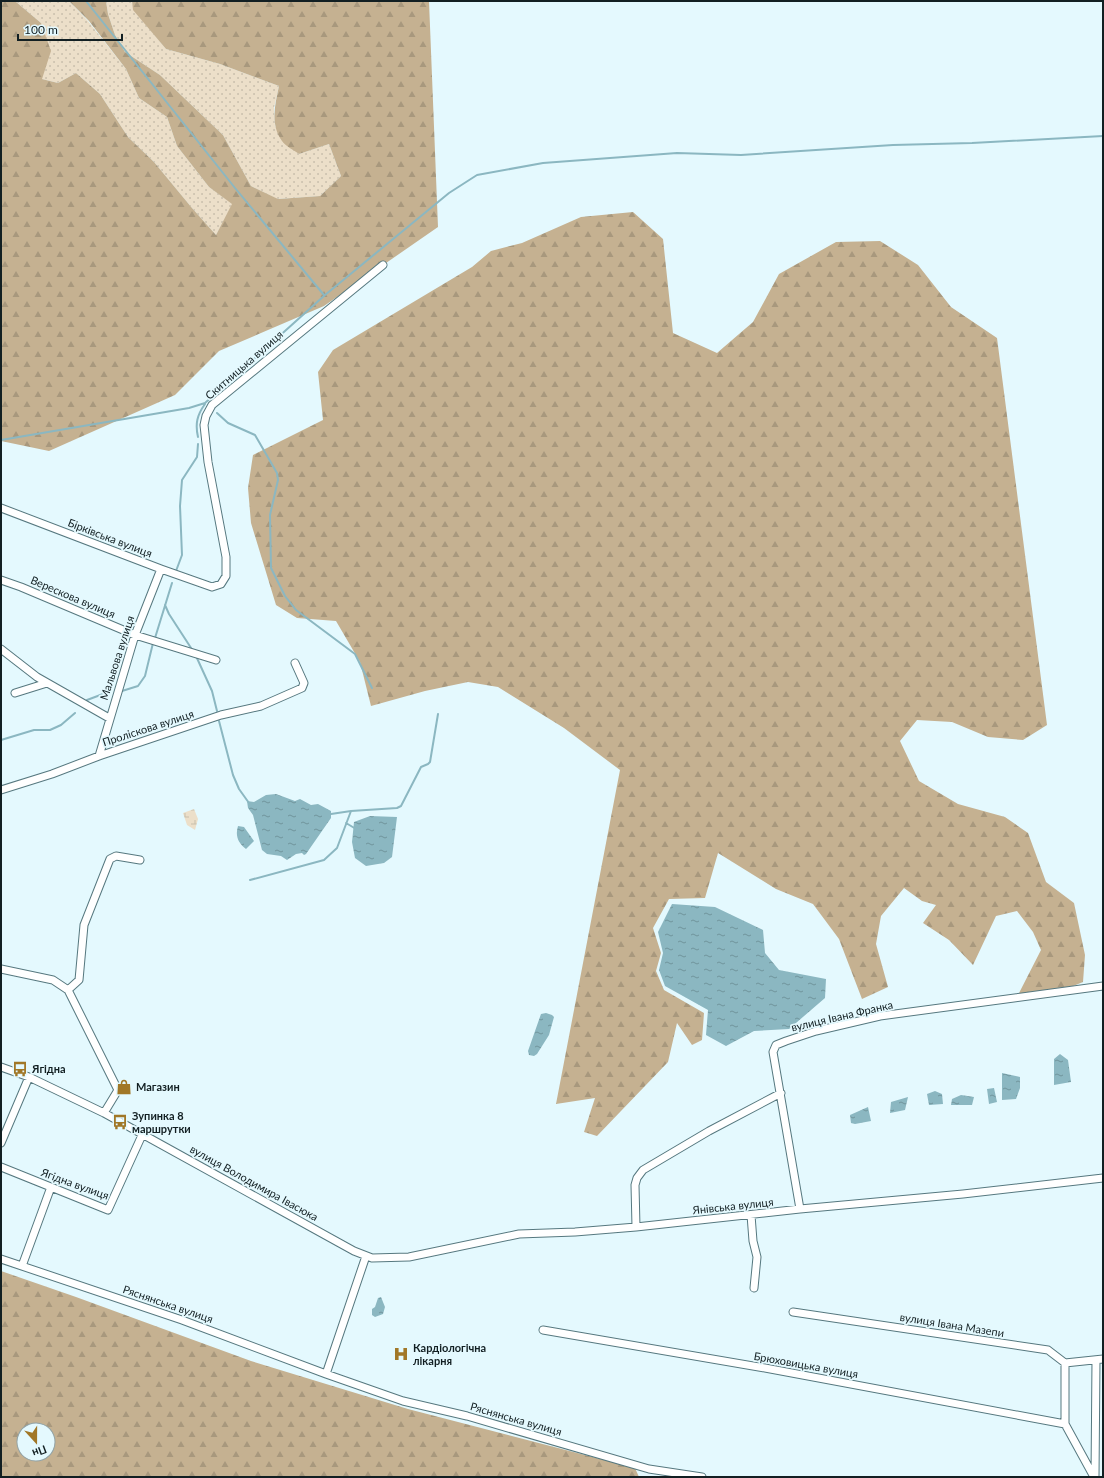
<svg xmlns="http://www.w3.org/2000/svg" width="1104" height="1478" font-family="Lato,sans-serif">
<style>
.grass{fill:url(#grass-dots)}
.forest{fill:url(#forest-firs);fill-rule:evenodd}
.wetland{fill:url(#wetland-marsh)}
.water{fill:url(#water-ripples)}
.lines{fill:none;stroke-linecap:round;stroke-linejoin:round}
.stream{stroke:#8bb7c1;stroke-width:2}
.minor-casing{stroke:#56787f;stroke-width:9}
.minor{stroke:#fff;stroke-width:7}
.labels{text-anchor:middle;stroke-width:3.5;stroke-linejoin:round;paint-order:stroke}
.street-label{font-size:11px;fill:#121f22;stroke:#e4f9fe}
.poi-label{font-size:11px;font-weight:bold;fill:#121f22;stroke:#e4f9fe;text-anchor:start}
</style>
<defs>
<pattern id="grass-dots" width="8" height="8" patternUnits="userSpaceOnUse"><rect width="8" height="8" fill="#ecdfc9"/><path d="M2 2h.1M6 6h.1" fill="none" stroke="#c9bfac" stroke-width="1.8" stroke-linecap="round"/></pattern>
<pattern id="forest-firs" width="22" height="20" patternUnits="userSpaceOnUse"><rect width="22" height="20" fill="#c5b191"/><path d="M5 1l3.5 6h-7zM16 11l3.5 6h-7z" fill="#a8987d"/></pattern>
<pattern id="wetland-marsh" width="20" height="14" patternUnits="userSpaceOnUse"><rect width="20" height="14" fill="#ecdfc9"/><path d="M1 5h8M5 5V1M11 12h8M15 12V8" fill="none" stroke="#c9bfac"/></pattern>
<pattern id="water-ripples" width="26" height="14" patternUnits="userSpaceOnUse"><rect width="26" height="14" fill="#8bb7c1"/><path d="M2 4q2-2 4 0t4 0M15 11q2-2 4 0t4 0" fill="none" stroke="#70949c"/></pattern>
</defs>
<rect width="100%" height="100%" fill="#e4f9fe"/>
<path class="grass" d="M15,1H69L88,21L126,69L139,98L167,117L177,146L209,187L233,204L216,235L192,208L154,162L128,137L100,94L76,73L58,83L42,79L41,23Z
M106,1H132L134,10L166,49L220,64L279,86L274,108L275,126L299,154L329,144L341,176L320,196L277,199L251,186L223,135L160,75L125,52L115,35L108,14Z"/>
<path class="forest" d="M1,1H15L41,23L51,51L42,79L58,83L76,73L100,94L128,137L154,162L192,208L216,235L232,204L209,187L177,146L167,117L139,98L126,69L89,21L69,1H106L108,14L115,35L125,52L160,75L223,135L251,186L278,199L320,196L341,176L329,144L299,154C294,150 285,146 282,141C270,124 275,105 279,86L220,64L166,49L133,10L132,1H429L438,227L324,306L219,351L175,395L49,451L1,441Z
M633,212L663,239L673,333L717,353L753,322L779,274L836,242L880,241L918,265L951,307L997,338L1047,725L1023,740L988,737L952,722L917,720L900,741L919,781L958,804L1005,817L1028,833L1046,882L1074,903L1085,955L1083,982L1056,993L1017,997L1041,950L1033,932L1017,911L996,916L973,965L949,940L923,923L936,905L922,901L904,888L881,916L876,944L888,987L862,999L839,939L813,904L776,889L718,853L705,898L669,899L653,928L661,953L656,971L664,990L704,1013L702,1040L692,1045L677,1023L668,1062L597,1136L584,1132L595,1098L556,1104L620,770L564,728L498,687L468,682L425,691L371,706L360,662L336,621L297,618L276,605L251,523L248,488L253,455L323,420L318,372L333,350L472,267L491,251L522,243L581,217Z
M1,1271L76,1297L251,1361L408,1409L635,1468L639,1477H1ZM24,1430H48V1454H24Z"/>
<path class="wetland" d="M194,809L198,819L195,830L187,825L183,813Z"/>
<path class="water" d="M276,794L295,801L300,799L311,805L318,804L331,811V818L306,854L304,855L302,853L296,854L287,860L281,856L267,854L262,850L253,815L248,808L247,801L254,802L266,795Z
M370,816L397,817L392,857L384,863L366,866L355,858L352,842L354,822Z
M238,826L244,827L254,841L246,849C238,843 235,836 238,826Z
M672,904L715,907L763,930L765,953L779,970L826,979L825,998L789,1029L754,1031L726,1046L706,1035L708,1010L665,986L659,970L663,953L658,932Z
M546,1013L552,1015L554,1017L549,1035L537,1054L534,1056L529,1055L528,1051L541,1014Z
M1060,1054L1068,1060L1071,1082L1054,1085V1059Z
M1002,1073L1020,1077V1088L1016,1099L1002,1100Z
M994,1088L997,1102L989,1104L987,1089Z
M935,1091L942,1094L943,1104L929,1105L927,1094Z
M961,1095L974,1097L972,1105H951L952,1099Z
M908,1097L905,1110L890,1113L891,1102Z
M868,1107L871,1121L855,1124L851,1123L850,1115Z
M381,1297L385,1307L383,1314L375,1317L372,1315V1309L375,1307L378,1298Z"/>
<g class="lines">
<path class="stream" d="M86,1L235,188L324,295
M217,413L228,423L255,435L277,473L278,480L270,515L271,568L285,596L296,610L355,654L372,688
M198,437C195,424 197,415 205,404
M1,440L189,408L205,403L325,295L449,193L477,175L543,163L677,153L741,155L893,145L972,143L1103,136
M176,571L182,555L180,506L182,480L197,457L198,444
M165,605L169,614L193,651
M155,638L172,583
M196,656L212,691L217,711
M122,691L138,686L145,676L153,643
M87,700L103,694
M219,721L233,775L239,789L249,803
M1,740L34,730H50L61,725L75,713
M331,814L351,811L397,808L401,806L421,767L428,764L430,762L438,714
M346,823L356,829
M250,880L324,860L337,848L351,811"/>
<g class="minor-casing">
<path id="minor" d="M1,508L161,569L212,587L221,584L226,576V557L208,462L204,425L206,416L212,405L383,265
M1,580L21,587L135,635L216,660
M1,649L37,677L109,718
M15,693L47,683
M99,756L135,635L161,569
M1,790L52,774L99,756L221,715L261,706L302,688L304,683L295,663
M1,969L53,980L68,990
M1,1067L29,1077L104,1113L354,1251L372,1258L409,1257L519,1234L575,1232L636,1227L800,1209L963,1194L1103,1178
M104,1113L118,1090L68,990L79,980L84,925L110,859L116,856L140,860
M1,1143L29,1077
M1,1167L108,1210L143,1133
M800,1209L773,1052L776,1045L786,1041L816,1031L880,1016L1103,986
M751,1215L753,1241L757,1257L754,1288
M636,1227L635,1185L637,1178L643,1170L709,1131L781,1093
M1,1259L182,1320L326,1374L403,1401L467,1416L649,1469L702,1477
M22,1266L51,1187
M793,1312L1048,1350L1065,1363L1103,1359
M543,1330L765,1368L1065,1424
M1065,1363V1424L1094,1477
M326,1374L366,1256
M1095,1477L1096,1360"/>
</g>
<use href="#minor" class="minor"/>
</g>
<defs>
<g id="bus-bare" transform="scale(1.2)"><path d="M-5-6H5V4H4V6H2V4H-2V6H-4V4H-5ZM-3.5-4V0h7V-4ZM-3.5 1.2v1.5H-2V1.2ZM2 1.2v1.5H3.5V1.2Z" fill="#a17727" stroke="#e4f9fe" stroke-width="2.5" paint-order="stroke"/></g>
<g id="shop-bare" transform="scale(1.2)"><path d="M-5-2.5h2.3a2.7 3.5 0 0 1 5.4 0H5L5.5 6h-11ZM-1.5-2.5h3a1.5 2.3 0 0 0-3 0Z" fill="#a17727" stroke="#e4f9fe" stroke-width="2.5" paint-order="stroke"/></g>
<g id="hospital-bare" transform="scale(1.2)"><path d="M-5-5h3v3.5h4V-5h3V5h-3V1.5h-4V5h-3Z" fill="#a17727" stroke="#e4f9fe" stroke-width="2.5" paint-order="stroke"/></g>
</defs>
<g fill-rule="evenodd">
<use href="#bus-bare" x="20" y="1069"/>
<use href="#shop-bare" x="124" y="1087"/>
<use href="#bus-bare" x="120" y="1122"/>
<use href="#hospital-bare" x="401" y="1354"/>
</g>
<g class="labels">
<g class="street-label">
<text transform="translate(244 365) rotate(-41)" y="4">Скитницька вулиця</text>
<text transform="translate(110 538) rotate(21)" y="4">Бірківська вулиця</text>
<text transform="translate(73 597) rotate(23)" y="4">Верескова вулиця</text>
<text transform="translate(117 658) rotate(-72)" y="4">Мальвова вулиця</text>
<text transform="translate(148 728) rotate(-18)" y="4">Проліскова вулиця</text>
<text transform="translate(842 1016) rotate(-13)" y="4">вулиця Івана Франка</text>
<text transform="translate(254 1183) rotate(29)" y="4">вулиця Володимира Івасюка</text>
<text transform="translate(75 1184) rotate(20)" y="4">Ягідна вулиця</text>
<text transform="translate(733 1206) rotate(-6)" y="4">Янівська вулиця</text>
<text transform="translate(168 1304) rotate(19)" y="4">Ряснянська вулиця</text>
<text transform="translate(952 1325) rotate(9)" y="4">вулиця Івана Мазепи</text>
<text transform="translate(806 1365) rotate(10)" y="4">Брюховицька вулиця</text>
<text transform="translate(516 1419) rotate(16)" y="4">Ряснянська вулиця</text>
</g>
<g class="poi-label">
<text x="32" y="1073">Ягідна</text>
<text x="136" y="1091">Магазин</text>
<text x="132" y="1120">Зупинка 8<tspan x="132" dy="13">маршрутки</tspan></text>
<text x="413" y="1352">Кардіологічна<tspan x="413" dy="13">лікарня</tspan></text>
</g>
</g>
<rect width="1104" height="1478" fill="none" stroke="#121f22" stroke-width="4"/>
<g transform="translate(36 1442) rotate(159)"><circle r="19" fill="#e4f9fe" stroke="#90a2a6"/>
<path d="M0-3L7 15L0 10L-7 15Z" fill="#a17727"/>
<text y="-6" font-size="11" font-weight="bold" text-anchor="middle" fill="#121f22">Пн</text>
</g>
<path d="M18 34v6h104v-6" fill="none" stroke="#121f22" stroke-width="2"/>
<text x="24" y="34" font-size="12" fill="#121f22" stroke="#e4f9fe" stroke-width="3" paint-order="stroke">100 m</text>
</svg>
